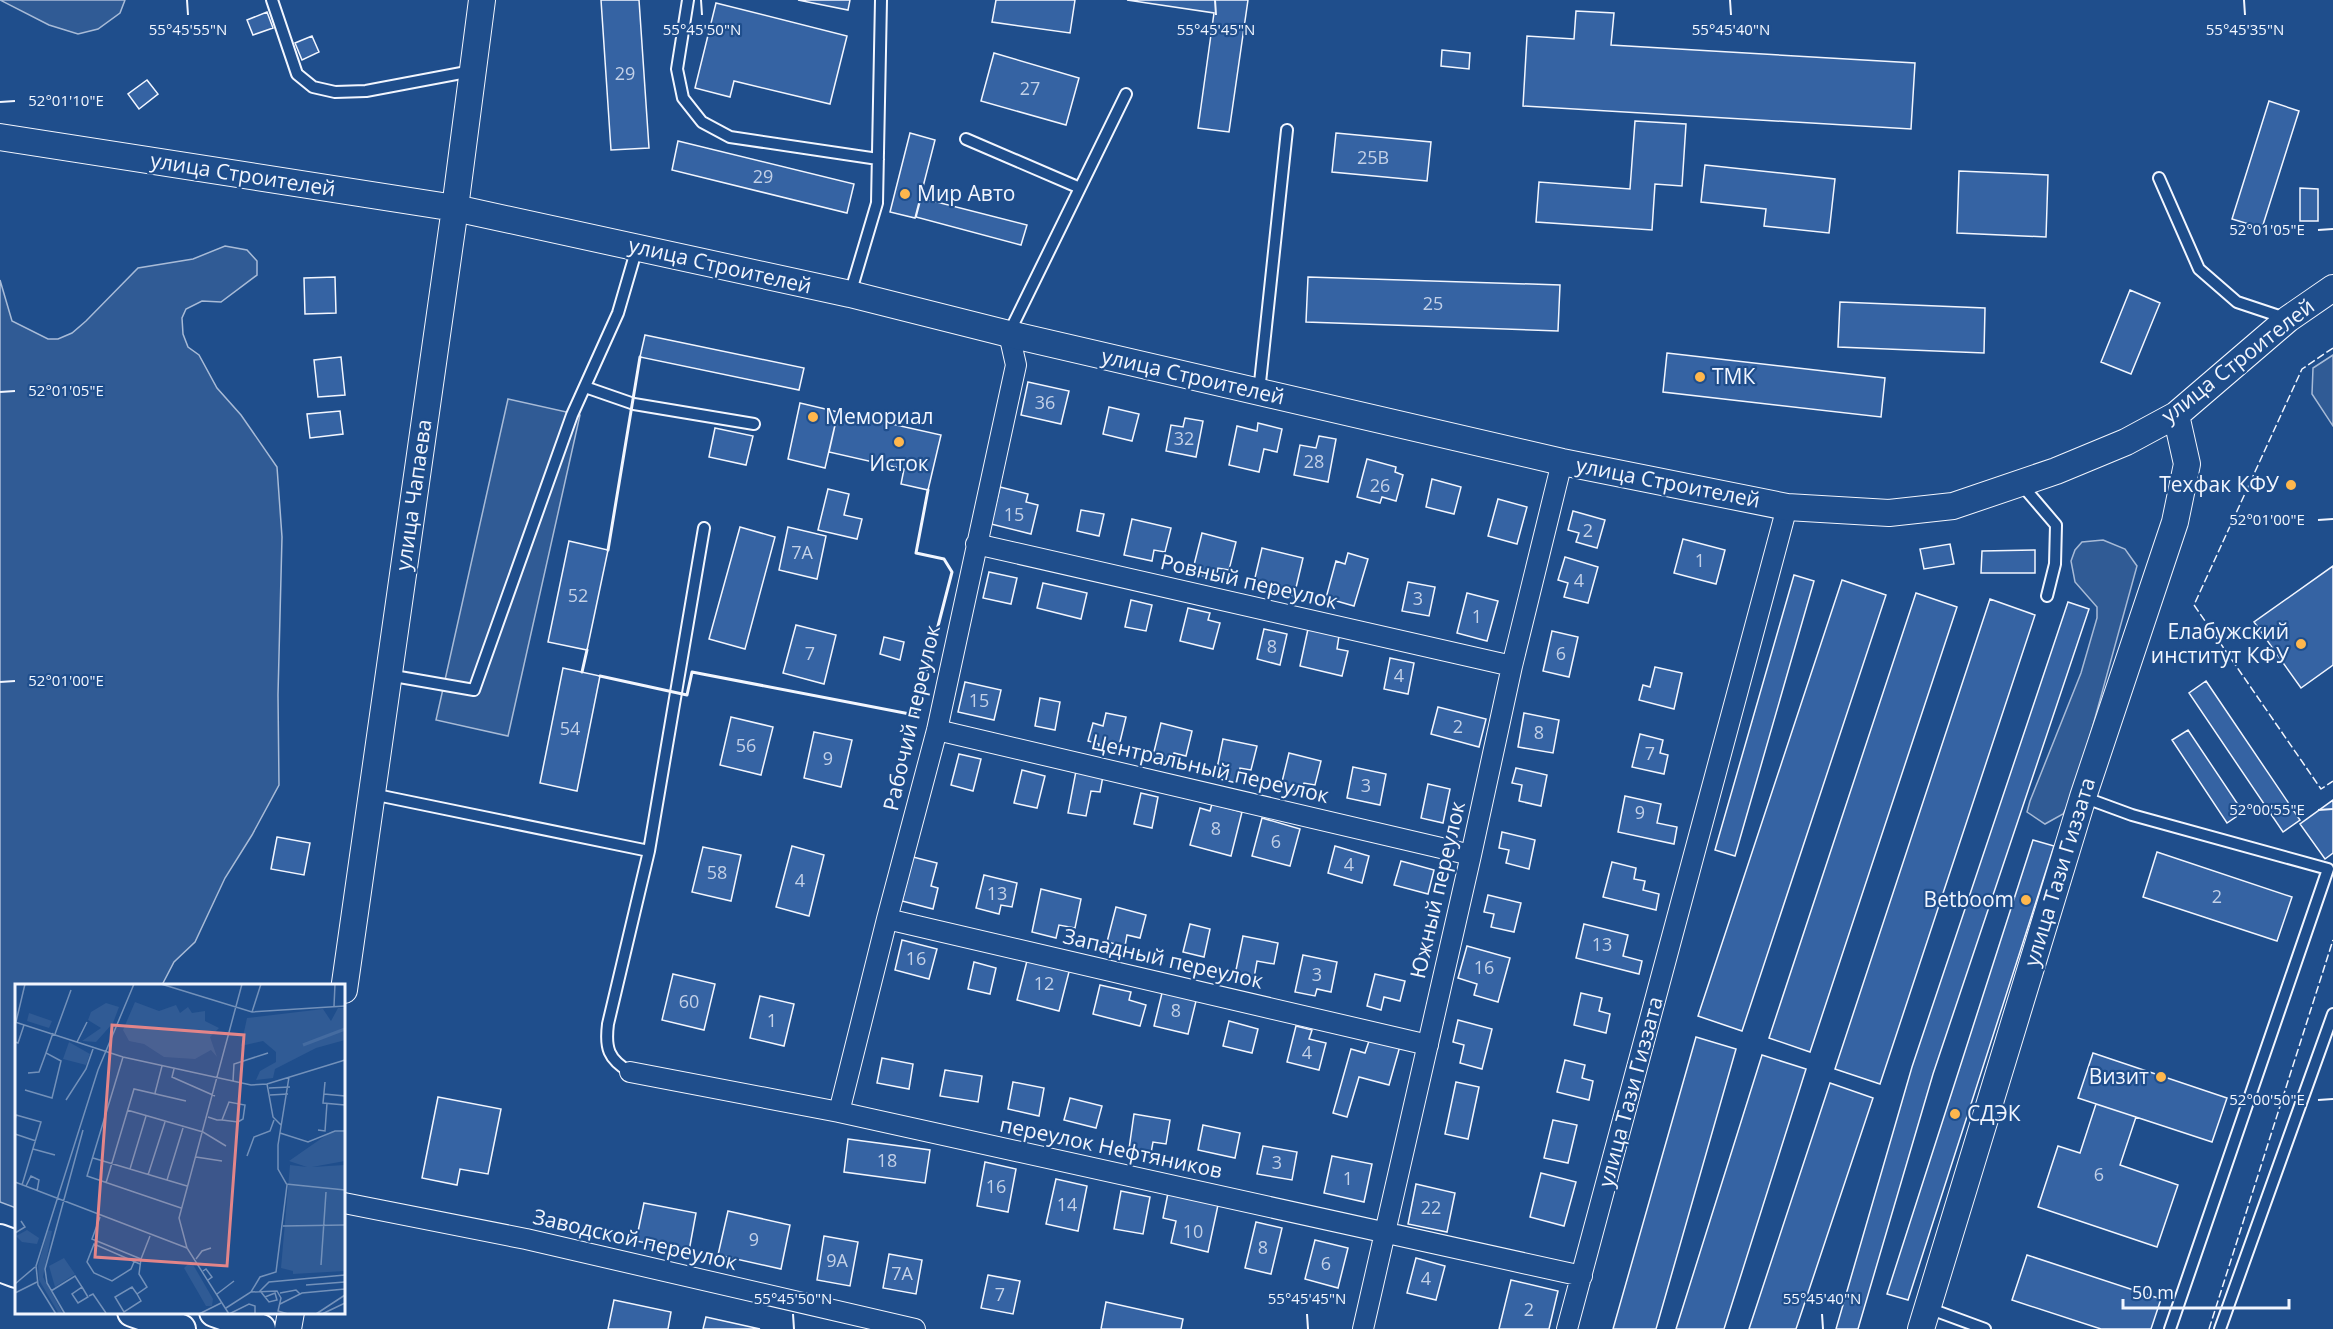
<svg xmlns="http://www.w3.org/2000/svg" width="2333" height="1329" font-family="'Open Sans',sans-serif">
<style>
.built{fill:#305b95;stroke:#a8bbd7;stroke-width:1.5}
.building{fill:#3563a3;stroke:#f2f6ff;stroke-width:1.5}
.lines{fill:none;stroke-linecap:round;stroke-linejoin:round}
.service-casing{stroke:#f2f6ff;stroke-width:14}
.minor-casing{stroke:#f2f6ff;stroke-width:22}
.tertiary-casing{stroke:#f2f6ff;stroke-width:28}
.secondary-casing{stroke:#f2f6ff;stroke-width:32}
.service{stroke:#1f4e8c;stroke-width:10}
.minor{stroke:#1f4e8c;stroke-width:20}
.tertiary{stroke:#1f4e8c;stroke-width:26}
.secondary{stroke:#1f4e8c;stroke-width:28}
.fence{stroke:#f2f6ff;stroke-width:1.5;stroke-dasharray:8 3;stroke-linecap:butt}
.wall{stroke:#f2f6ff;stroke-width:3}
.ticks{fill:none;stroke:#f2f6ff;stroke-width:2}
.poi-dot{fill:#ffb74d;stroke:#1f4e8c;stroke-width:2}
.labels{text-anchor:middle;stroke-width:4.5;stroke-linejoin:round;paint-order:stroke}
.number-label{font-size:18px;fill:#c3d1e8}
.street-label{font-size:21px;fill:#f2f6ff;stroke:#1f4e8c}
.poi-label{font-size:21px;fill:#f2f6ff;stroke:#1f4e8c;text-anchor:start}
.inset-river{fill:none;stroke:#446ba0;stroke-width:3}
.inset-road{fill:none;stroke:#7391ba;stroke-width:1.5}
.view{fill:#e38589;fill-opacity:0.15;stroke:#e38589;stroke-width:3}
.inset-edge{fill:none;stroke:#f2f6ff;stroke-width:3}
.ticks-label{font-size:15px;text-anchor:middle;fill:#f2f6ff;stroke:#1f4e8c;stroke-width:4.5;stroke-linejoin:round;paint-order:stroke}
</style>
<rect width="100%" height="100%" fill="#1f4e8c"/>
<path class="built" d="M0,0H125L120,13L98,29L78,34L49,25Z
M225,246L247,250L257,261V275L221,302L202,301L186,309L182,318L183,334L188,347L199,355L217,388L241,415L277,467L282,537L278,695L279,785L252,835L225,878L195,942L174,962L162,985L16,986V1208L0,1202V280L12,321L48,339H58L72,333L86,321L138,268L193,259Z
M2333,355V426L2312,394L2313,368Z
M508,399L580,415L508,736L436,720Z
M2103,540L2125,549L2137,566L2074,794L2063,814L2045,824L2027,812L2030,801L2081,673L2097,618V607L2075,582L2071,561L2075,550L2082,542Z"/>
<path class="building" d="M601,0H639L649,148L611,150Z
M798,0H850L848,10Z
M996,0H1075L1070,33L992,22Z
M1127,0H1248L1229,132L1198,128L1214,13Z
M716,3L847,36L830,104L734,81L730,97L695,88Z
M1576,11L1614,13L1611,45L1915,63L1911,129L1523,106L1527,36L1574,39Z
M267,12L273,28L253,35L247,20Z
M312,36L319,52L302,60L295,43Z
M1442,50L1470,53L1469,69L1441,66Z
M994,53L1079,78L1066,125L981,101Z
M147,80L158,94L139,109L128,94Z
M2269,101L2299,111L2262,228L2232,219Z
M1635,121L1686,124L1682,186L1655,184L1652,230L1536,222L1539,182L1630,189Z
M910,133L935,140L915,218L890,212Z
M1336,133L1431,142L1427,181L1332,172Z
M678,141L854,184L847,213L672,170Z
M1705,165L1835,179L1829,233L1764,226L1766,209L1701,202Z
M1959,171L2048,175L2046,237L1957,233Z
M2300,188L2318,189V221H2300Z
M921,198L1027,225L1021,245L916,217Z
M335,277L336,313L305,314L304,278Z
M1308,277L1560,285L1558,331L1306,322Z
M2130,290L2160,303L2131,374L2101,362Z
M1840,302L1985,308L1984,353L1838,347Z
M645,335L804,368L799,390L640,357Z
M1667,353L1885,378L1881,417L1663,392Z
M341,357L345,395L318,397L314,360Z
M1028,382L1069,391L1061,424L1021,415Z
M800,403L838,412L825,468L788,459Z
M1109,407L1139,414L1132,441L1103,434Z
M340,411L343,434L310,438L307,414Z
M838,412L941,435L928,490L901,484L904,469L829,452Z
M1185,418L1203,421L1196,457L1166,451L1171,425L1183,427Z
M1258,423L1282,429L1277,452L1264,449L1259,472L1229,465L1237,426L1257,431Z
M715,428L753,436L746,465L709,457Z
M1319,436L1336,439L1328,482L1294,475L1300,445L1316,448Z
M1367,459L1396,467L1395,472L1403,475L1396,501L1382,497L1380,503L1357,497Z
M1432,479L1461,487L1454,514L1426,507Z
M1000,487L1028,494L1026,502L1038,505L1031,534L991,524Z
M828,489L849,494L844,515L862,519L857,539L818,530Z
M1498,499L1527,507L1517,544L1488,536Z
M1081,510L1104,514L1099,536L1077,531Z
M1573,511L1605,520L1597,548L1576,542L1579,533L1568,530Z
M1132,519L1171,528L1165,552L1154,550L1152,561L1124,555Z
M740,527L775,537L745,649L709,639Z
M788,527L826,536L817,579L779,570Z
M1202,533L1236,542L1229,570L1218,568L1216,579L1192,573Z
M1683,539L1725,550L1716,584L1674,573Z
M569,541L608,550L587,650L548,642Z
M1950,544L1954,564L1924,569L1920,549Z
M1262,548L1303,558L1294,596L1253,586Z
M2035,550V573H1981L1982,551Z
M1348,553L1368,559L1354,606L1326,598L1336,561L1345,564Z
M1565,557L1598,567L1588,603L1564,597L1568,583L1558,580Z
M2333,566V665L2301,688L2254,622Z
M989,572L1017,578L1011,604L983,598Z
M1794,575L1814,581L1735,856L1715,850Z
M1842,580L1886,595L1742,1031L1698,1016Z
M1408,582L1435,587L1429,616L1402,611Z
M1043,583L1087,593L1081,619L1037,608Z
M1467,593L1498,601L1487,641L1457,633Z
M1916,593L1957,607L1810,1052L1769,1038Z
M1990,599L2035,615L1880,1084L1835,1069Z
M1131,600L1152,605L1146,631L1125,627Z
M2068,602L2089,609L1933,1074L1858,1329H1836L1912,1067Z
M1188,608L1210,613L1208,620L1220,623L1213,649L1180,641Z
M796,625L836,635L824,684L783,673Z
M1264,629L1287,634L1280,665L1257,659Z
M1308,629L1339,636L1337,649L1348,651L1342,676L1300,666Z
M1552,631L1578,637L1569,677L1543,671Z
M884,637L904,642L900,660L880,654Z
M1390,658L1414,663L1408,694L1384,689Z
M1655,667L1682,673L1674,709L1639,700L1643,685L1650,687Z
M563,668L600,676L577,791L540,783Z
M2206,681L2300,820L2283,832L2189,693Z
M965,682L1001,690L994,720L958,712Z
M1040,698L1060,702L1055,730L1035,726Z
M1438,707L1486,719L1479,747L1431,734Z
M1106,713L1126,717L1117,754L1098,750L1099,744L1088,741L1093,723L1103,726Z
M1524,713L1559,720L1553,753L1518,747Z
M731,717L773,727L761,775L720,765Z
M1161,723L1192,731L1186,756L1174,753L1172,761L1153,756Z
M2188,730L2243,812L2227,823L2172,740Z
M814,732L852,740L841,787L804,778Z
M1640,734L1663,740L1660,753L1668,755L1664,774L1632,767Z
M1223,739L1257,746L1251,770L1240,768L1237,783L1215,778Z
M1289,753L1321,761L1315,785L1304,783L1302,791L1281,786Z
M959,754L981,759L973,791L951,785Z
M1353,767L1386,774L1380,805L1347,798Z
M1516,768L1547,775L1541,806L1519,801L1522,785L1512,783Z
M1022,770L1045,776L1037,808L1014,803Z
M1076,771L1103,776L1100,792L1091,791L1086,816L1068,813Z
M1428,784L1450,789L1443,823L1421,818Z
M1141,793L1158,797L1152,828L1134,824Z
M1625,796L1661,804L1657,823L1677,827L1674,844L1618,832Z
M2333,800V853L2325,859L2300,824Z
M1212,804L1242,812L1231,856L1190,845L1200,808L1210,811Z
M1262,818L1300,829L1290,866L1252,856Z
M1502,832L1535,840L1529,869L1506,863L1509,850L1499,848Z
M277,837L310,843L304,875L271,869Z
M2033,840L2054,846L1908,1300L1887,1294Z
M792,846L824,855L809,916L776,907Z
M1335,846L1369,856L1362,883L1328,873Z
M703,847L741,855L731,901L692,892Z
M2157,852L2292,897L2277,941L2143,897Z
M913,857L937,863L931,886L938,888L933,909L902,901Z
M1401,861L1434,870L1428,894L1394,885Z
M1612,862L1636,868L1634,879L1645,881L1643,890L1659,894L1656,910L1603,897Z
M984,875L1017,883L1012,907L1001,905L999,914L976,908Z
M1041,889L1081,899L1075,928L1059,925L1056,938L1032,932Z
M1488,895L1521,903L1514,932L1491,927L1494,914L1484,912Z
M1116,907L1146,915L1140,938L1127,935L1125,946L1107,942Z
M1190,924L1210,929L1204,957L1183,952Z
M1584,924L1628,935L1623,956L1642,961L1639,974L1576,958Z
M1243,936L1278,943L1274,964L1257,961L1254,978L1235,975Z
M902,940L937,949L929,979L895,970Z
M1467,946L1510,958L1498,1002L1474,995L1477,984L1458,978Z
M1303,955L1337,962L1331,992L1317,989L1315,996L1295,992Z
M1028,957L1070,968L1059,1011L1017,1000Z
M974,962L996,968L990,994L968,989Z
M673,974L715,984L704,1030L662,1020Z
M1375,974L1405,981L1400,1001L1384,997L1381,1010L1367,1006Z
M1100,985L1131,992L1129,1000L1146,1005L1140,1026L1093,1014Z
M1163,989L1197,997L1188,1034L1154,1026Z
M1581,993L1602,998L1599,1011L1610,1014L1606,1033L1574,1025Z
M760,996L794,1004L784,1046L750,1038Z
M1458,1020L1492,1029L1482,1069L1460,1063L1464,1045L1453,1042Z
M1229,1021L1258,1029L1252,1053L1223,1046Z
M1296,1026L1312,1030L1309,1039L1326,1043L1319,1070L1287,1062Z
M1696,1037L1736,1049L1656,1329H1613Z
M1370,1038L1400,1046L1389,1085L1359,1077L1347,1117L1333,1113L1351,1049L1365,1053Z
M2093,1053L2227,1098L2212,1142L2078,1098Z
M1762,1055L1806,1069L1724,1329H1676Z
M882,1058L913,1064L909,1089L877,1083Z
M1565,1060L1585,1065L1582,1078L1593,1081L1589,1100L1557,1092Z
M945,1070L982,1076L978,1102L940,1096Z
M1013,1082L1044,1088L1039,1116L1008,1109Z
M1456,1082L1479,1087L1468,1139L1445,1134Z
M1830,1083L1873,1098L1796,1329H1749Z
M438,1097L501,1109L488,1174L460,1169L457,1185L422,1178Z
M1070,1098L1102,1106L1096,1128L1064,1120Z
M2096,1104L2136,1117L2120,1165L2178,1185L2157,1247L2038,1207L2058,1146L2080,1153Z
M1134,1114L1170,1120L1166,1144L1153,1142L1151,1153L1129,1149Z
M1553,1120L1577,1125L1568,1163L1544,1158Z
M1203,1125L1240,1133L1235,1158L1198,1150Z
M848,1139L930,1150L925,1183L844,1172Z
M1263,1146L1297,1152L1292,1180L1257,1174Z
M1332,1156L1372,1164L1364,1202L1324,1193Z
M985,1162L1016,1169L1008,1212L977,1206Z
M1541,1173L1576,1182L1564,1226L1530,1217Z
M1056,1179L1087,1186L1078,1231L1046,1224Z
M1416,1184L1455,1193L1447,1232L1408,1224Z
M1121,1191L1150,1197L1143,1234L1114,1229Z
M1168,1193L1218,1205L1208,1252L1171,1243L1176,1221L1163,1218Z
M644,1203L696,1213L689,1251L636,1241Z
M728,1211L790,1225L781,1269L718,1255Z
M1256,1222L1282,1228L1271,1274L1245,1268Z
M824,1236L858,1242L850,1286L817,1280Z
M1315,1240L1348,1248L1338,1288L1305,1279Z
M889,1254L922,1260L916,1294L883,1288Z
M2027,1255L2161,1299L2151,1329H2101L2012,1300Z
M1416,1258L1445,1266L1436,1300L1407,1293Z
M988,1275L1020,1281L1013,1314L981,1308Z
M1511,1280L1558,1291L1549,1329H1499Z
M614,1300L671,1312L668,1329H608Z
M1106,1302L1183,1319L1181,1329H1101Z
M706,1317L760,1329H703Z"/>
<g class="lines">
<g class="service-casing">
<path id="service" d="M272,0L297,74L313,87L335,92L366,91L472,71
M688,0L677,69L683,98L702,122L730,137L878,159
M966,139L1080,188
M2159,178L2199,269L2237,302L2285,318
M850,294L877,203L881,0
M1009,333L1126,94
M585,387L634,404L754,424
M1259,392L1287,130
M2021,484L2056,525L2055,564L2047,596
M388,675L474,690L572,415L618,313L637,248
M372,794L649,851
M2083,797L2132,815L2328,869L2170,1329
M630,1072C608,1059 605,1048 608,1024L649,851L704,528
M1928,1308L1985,1329
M2220,1329L2333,1014"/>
</g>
<g class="minor-casing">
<path id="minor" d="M976,544L1512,666
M937,730L1471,855
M887,919L1428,1045
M630,1072L839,1112L1582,1276
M839,1112L887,919L937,730L1016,365L1009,334
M344,1203L526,1239L915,1329
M1363,1329L1471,855L1512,666L1562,462
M1567,1329L1787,507"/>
</g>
<g class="tertiary-casing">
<path id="tertiary" d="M0,137L455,208L850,294L1009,334L1562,462L1787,507L1889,513L1953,506L2056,471L2126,442L2176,415L2288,319L2333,288
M344,990L455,208L482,0
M288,1329L291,1312
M1921,1329L2083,797L2175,522L2187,464L2176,415"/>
</g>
<g class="secondary-casing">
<path id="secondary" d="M0,1239L16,1245
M0,1267L16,1273
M132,1312L181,1329
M214,1312L261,1329"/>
</g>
<use href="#service" class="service"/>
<use href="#minor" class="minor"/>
<use href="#tertiary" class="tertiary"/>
<use href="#secondary" class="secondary"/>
<path class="fence" d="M2333,348L2302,369L2194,605L2321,789L2333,781
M2209,1329L2333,940"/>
<path class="wall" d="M608,550L640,357
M582,672L587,650
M600,676L687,695L692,672L915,715L952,572L944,559L916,553L928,490"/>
</g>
<path class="ticks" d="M187,0L188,15M701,0L702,15M1215,0L1216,15M1730,0L1731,15M2244,0L2245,15M0,102L15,101M2318,230L2333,229M0,392L15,391M2318,520L2333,519M0,682L15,681M2318,810L2333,809M2318,1100L2333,1099M793,1314L794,1329M1307,1314L1308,1329M1822,1314L1823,1329"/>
<g class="poi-dot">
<circle cx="905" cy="194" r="6"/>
<circle cx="1700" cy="377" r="6"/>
<circle cx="813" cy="417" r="6"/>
<circle cx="899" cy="442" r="6"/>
<circle cx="2291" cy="485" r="6"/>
<circle cx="2301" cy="644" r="6"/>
<circle cx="2026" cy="900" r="6"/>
<circle cx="2161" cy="1077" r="6"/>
<circle cx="1955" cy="1114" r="6"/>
</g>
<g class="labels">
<g class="number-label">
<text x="625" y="80">29</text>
<text x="1030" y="95">27</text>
<text x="1373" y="164">25В</text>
<text x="763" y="183">29</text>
<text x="1433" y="310">25</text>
<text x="1045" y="409">36</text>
<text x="1184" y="445">32</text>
<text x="1314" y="468">28</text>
<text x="1380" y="492">26</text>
<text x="1014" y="521">15</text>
<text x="1588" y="537">2</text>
<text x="802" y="559">7А</text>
<text x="1700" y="567">1</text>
<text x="1579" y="587">4</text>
<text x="578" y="602">52</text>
<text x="1418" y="605">3</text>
<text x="1477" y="623">1</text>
<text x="1272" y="653">8</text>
<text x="810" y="660">7</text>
<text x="1561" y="660">6</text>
<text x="1399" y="682">4</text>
<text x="979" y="707">15</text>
<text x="1458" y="733">2</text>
<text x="570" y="735">54</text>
<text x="1539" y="739">8</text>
<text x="746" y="752">56</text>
<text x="1650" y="760">7</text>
<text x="828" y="765">9</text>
<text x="1366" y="792">3</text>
<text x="1640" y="819">9</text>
<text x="1216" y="835">8</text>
<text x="1276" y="848">6</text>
<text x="1349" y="871">4</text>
<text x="717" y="879">58</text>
<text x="800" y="887">4</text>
<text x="997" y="900">13</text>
<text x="2217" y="903">2</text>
<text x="1602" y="951">13</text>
<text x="916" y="965">16</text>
<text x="1484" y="974">16</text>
<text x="1317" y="981">3</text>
<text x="1044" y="990">12</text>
<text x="689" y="1008">60</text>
<text x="1176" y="1017">8</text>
<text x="772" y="1027">1</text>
<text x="1307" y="1059">4</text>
<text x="887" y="1167">18</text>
<text x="1277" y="1169">3</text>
<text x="2099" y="1181">6</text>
<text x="1348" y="1185">1</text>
<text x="996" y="1193">16</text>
<text x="1067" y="1211">14</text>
<text x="1431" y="1214">22</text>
<text x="1193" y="1238">10</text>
<text x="754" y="1246">9</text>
<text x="1263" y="1254">8</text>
<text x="837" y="1267">9А</text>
<text x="1326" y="1270">6</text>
<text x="902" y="1280">7А</text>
<text x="1426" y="1285">4</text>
<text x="1000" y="1301">7</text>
<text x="1529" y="1316">2</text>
</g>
<g class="street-label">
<text transform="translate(243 175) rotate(9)" y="7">улица Строителей</text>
<text transform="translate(720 266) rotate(13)" y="7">улица Строителей</text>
<text transform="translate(2238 361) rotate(-38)" y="7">улица Строителей</text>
<text transform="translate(1193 377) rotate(13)" y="7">улица Строителей</text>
<text transform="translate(1668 483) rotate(11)" y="7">улица Строителей</text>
<text transform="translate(414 495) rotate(-82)" y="7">улица Чапаева</text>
<text transform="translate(1249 582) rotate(13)" y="7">Ровный переулок</text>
<text transform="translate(912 718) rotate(-77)" y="7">Рабочий переулок</text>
<text transform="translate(1210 769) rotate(13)" y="7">Центральный переулок</text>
<text transform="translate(2060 872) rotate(-73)" y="7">улица Тази Гиззата</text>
<text transform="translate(1438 890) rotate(-77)" y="7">Южный переулок</text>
<text transform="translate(1163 959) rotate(13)" y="7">Западный переулок</text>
<text transform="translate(1631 1092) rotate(-75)" y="7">улица Тази Гиззата</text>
<text transform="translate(1111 1148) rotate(12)" y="7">переулок Нефтяников</text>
<text transform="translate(635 1240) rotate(13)" y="7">Заводской переулок</text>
</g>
<g class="poi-label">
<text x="917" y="201">Мир Авто</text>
<text x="1712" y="384">ТМК</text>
<text x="825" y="424">Мемориал</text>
<text x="899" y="471" text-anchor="middle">Исток</text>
<text x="2279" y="492" text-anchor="end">Техфак КФУ</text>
<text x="2289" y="639" text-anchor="end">Елабужский<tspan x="2289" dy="24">институт КФУ</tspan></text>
<text x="2014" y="907" text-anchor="end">Betboom</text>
<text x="2149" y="1084" text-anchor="end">Визит</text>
<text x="1967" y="1121">СДЭК</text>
</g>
</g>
<g transform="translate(15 984)">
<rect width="330" height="330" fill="#1f4e8c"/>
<path d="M120,18L144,27L161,21L165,29L173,23L177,29L190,27V37L204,44L195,53L202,73L196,66L180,75L149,73L129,60L114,57L108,46ZM91,19L104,23L98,39L81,58L67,57L86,44L73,36L76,28ZM323,24H330V56L301,64L260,85L258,94L241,96L245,87L261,78V68L248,57L226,62L232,34L308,25L316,37ZM14,29L37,37L34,44L12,37ZM54,58L75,70L71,81L48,75ZM317,147L330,148V177L297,183L330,181V287L278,290V287L266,284L275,181L292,183L274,177ZM12,246L24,254L22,260L7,258L1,252ZM33,246L37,247L28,293L48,330H44L24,296L23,282ZM49,274L60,290L40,303L34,282ZM176,277L198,315L197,322H191L169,284Z" fill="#305b95"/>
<path class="inset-river" d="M288,61L330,45"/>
<path class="inset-road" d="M146,0L237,28L330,22M319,22L320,0M237,28L246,0M0,38L108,73L236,101L252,100L330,76M1,38L10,0M40,50L56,6M0,58L3,59L9,41M62,58L72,38M108,73L72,192L166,224M159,85L157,93L200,112M13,89L24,88L31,69M218,97L219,80L253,69M310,98L308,119L330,121M252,100L258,133L266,141M254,104L275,103M10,106L37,114L46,77L31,69L38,49M140,109L147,82M309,110L330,112M255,111L273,110M51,116L71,85L78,65M112,126L188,148L211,162M193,133L202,136H207L223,138L228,135L230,121L214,118L207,136M0,136L1,131L26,138L7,201M303,146L310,147L312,119M265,149L293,158L320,147H330M0,150L21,157M18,165L40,171M232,172L239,153L255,147L259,136M181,173L207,177M78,174L172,202M115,185L131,132M133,191L150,138M152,196L168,144M0,198L172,264M91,199L119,105L171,117M271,200L330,206M11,202L16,192L24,196L22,207M85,233L77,255L126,275L135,252M268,242L330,241M0,249L10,243L6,237M181,275L187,267L196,264M119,278L116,285L97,297L79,289L72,278L79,260L125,280M306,281L311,208M188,287L191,285L197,293L193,296M0,300L20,283M291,301L330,298M36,307L60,292L67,303L57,310L63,319L73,313L67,303M236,308L262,307L266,314L263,327L273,330M244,308L254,298L330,291M246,308L254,318L262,316L260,309L250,313M0,309L22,298M265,309L281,306L285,310M122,310L126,317L109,328L100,313L117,303L122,310L132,303L124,290L126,275M202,310L219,297M74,312L78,310L91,329M265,320L287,309L330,305M211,324L236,308L245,293L261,288L272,201L263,185V161L274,93M41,330L23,301L21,282L83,86L119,0M50,330L32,299L30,285L68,146M184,330L206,319M214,330L172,264L164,234L227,0M214,330L234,320L240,322V330M301,330L330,311M307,330L330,319"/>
<path class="view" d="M97,41L229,51L212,282L80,273Z"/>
<rect width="330" height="330" class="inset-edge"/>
</g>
<g class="ticks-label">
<text x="188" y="35">55°45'55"N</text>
<text x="702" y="35">55°45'50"N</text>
<text x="1216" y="35">55°45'45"N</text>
<text x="1731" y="35">55°45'40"N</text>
<text x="2245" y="35">55°45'35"N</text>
<text x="66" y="106">52°01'10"E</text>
<text x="2267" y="235">52°01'05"E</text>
<text x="66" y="396">52°01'05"E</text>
<text x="2267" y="525">52°01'00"E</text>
<text x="66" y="686">52°01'00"E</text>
<text x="2267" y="815">52°00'55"E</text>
<text x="2267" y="1105">52°00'50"E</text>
<text x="793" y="1304">55°45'50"N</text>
<text x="1307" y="1304">55°45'45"N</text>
<text x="1822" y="1304">55°45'40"N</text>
</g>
<path d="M2123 1299v9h166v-9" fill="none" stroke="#f2f6ff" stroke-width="3"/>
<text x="2132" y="1299" font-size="18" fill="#f2f6ff" stroke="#1f4e8c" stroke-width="4.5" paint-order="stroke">50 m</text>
</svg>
